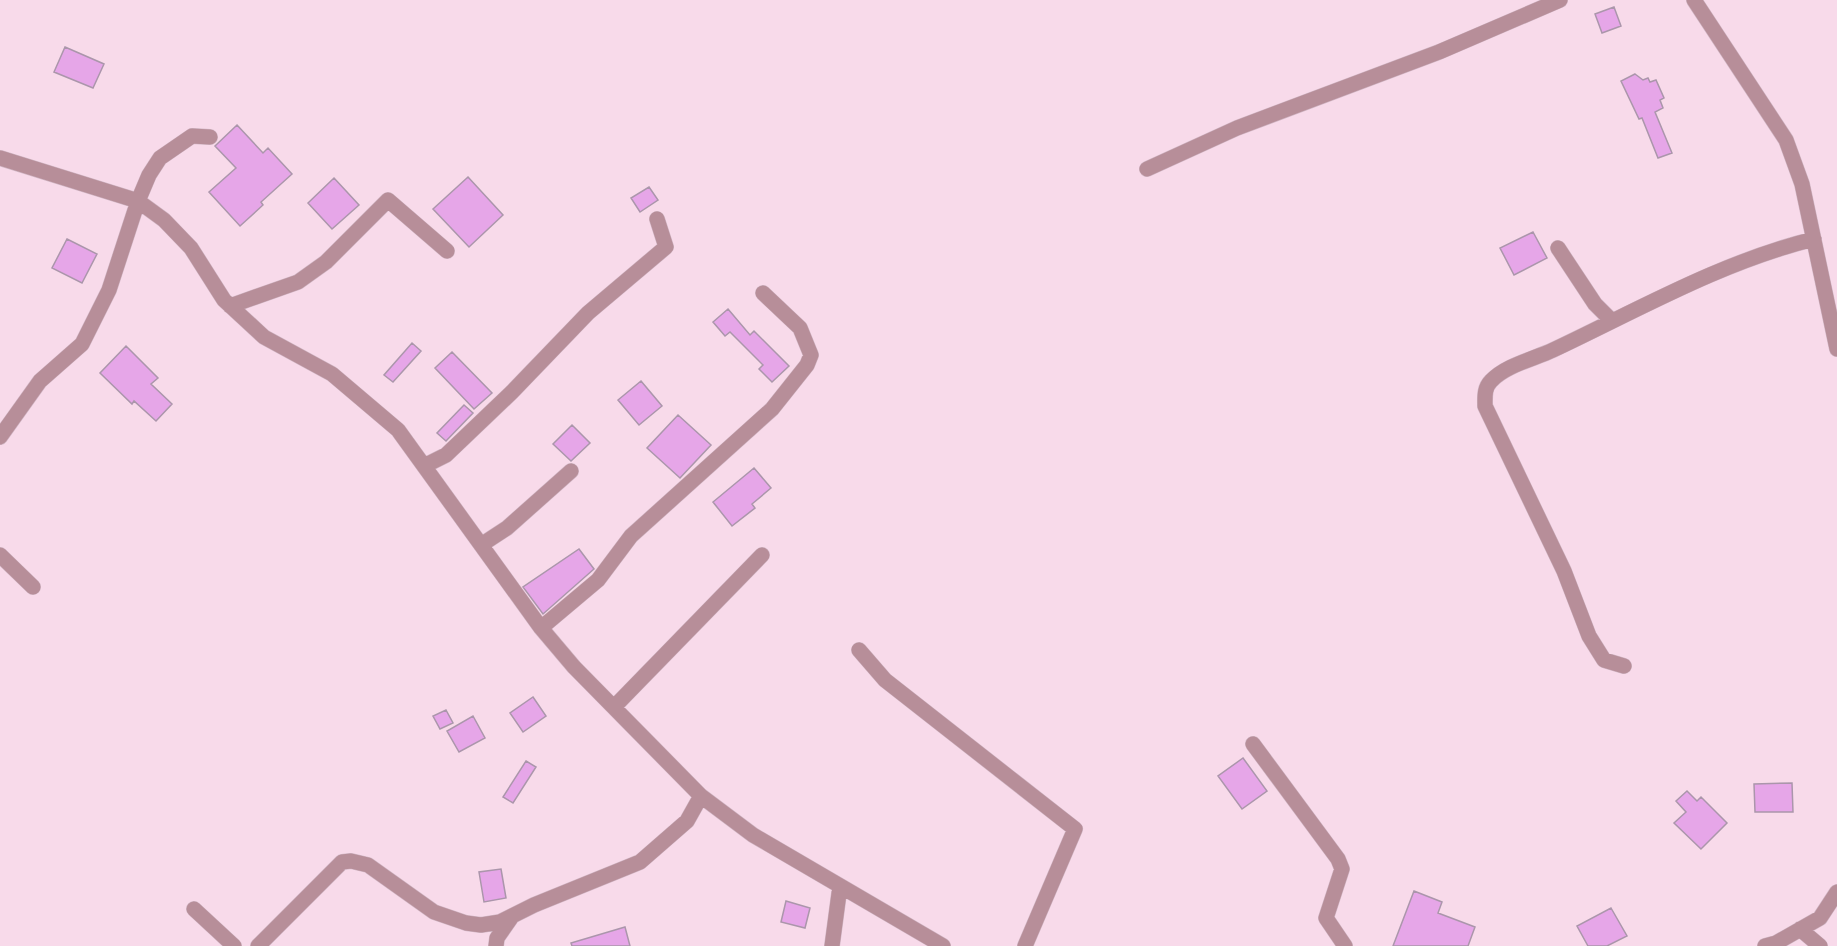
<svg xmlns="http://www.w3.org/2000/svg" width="1837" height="946" font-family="'Sofia Sans Condensed',sans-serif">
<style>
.building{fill:#e6a6e8;stroke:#ab96ab;stroke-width:1.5}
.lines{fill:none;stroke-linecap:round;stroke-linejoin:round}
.minor-casing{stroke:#d1b7c5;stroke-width:16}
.minor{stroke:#b78e99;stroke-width:15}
</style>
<rect width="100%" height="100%" fill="#f8daea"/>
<path class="building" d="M1614,7L1621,26L1602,33L1595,14Z
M65,47L104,64L93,88L54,72Z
M1635,74L1643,80L1648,78L1650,82L1656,80L1664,98L1660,100L1663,108L1655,112L1672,153L1658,158L1642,118L1639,119L1621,81Z
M237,125L263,153L268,148L292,174L261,202L263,205L240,226L209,192L236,168L215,146Z
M468,177L503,215L469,247L433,209Z
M334,178L359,205L332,229L308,203Z
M649,187L658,200L640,212L631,198Z
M1533,232L1547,258L1514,275L1500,248Z
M67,239L97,254L82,283L52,268Z
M728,309L750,335L754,331L789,366L772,382L759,369L763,365L730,332L725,336L713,322Z
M412,343L421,351L393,382L384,375Z
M126,346L158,378L151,384L172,404L156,421L134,401L132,404L100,373Z
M452,352L492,393L474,409L435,368Z
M641,381L662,406L639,425L618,400Z
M464,405L473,413L446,441L437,433Z
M678,415L711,445L680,478L647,448Z
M572,425L590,443L571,461L553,444Z
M754,468L771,488L752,504L755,508L732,526L713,502Z
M579,549L594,569L543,614L523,587Z
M533,697L546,716L523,732L510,713Z
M446,710L453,723L440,729L433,716Z
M473,716L485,738L459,752L447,731Z
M1243,758L1267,791L1242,809L1218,776Z
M526,761L536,767L513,803L503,797Z
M1792,783L1793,812H1755L1754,784Z
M1687,791L1697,801L1701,797L1727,823L1701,849L1674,823L1686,812L1676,801Z
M501,869L506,898L484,902L479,872Z
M1414,891L1442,902L1438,913L1475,927L1468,946H1393Z
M786,901L810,908L805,928L781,922Z
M1611,908L1627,936L1607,946H1588L1577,926Z
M625,927L630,946H572L571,943Z"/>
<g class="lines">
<g class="minor-casing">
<path id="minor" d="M1694,0L1786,140L1802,184L1837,349
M0,158L138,201L164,220L191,248L224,300L264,337L332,374L398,430L541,628L574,667L701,796L753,835L943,946
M1147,169L1237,128L1439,52L1560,0
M1558,248L1595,304L1611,320
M230,306L298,282L326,262L388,200L447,251
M0,437L40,381L82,344L109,290L138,201L149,175L160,158L192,136L210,137
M424,466L446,455L512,392L588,313L666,247L657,219
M481,545L507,528L571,471
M0,555L33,587
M541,628L598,580L631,536L772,409L807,365L811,355L800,328L763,293
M859,650L885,680L1075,829L1025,946
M1624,666L1604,660L1589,636L1564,571L1485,406C1485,397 1484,388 1491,381C1506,365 1534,359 1553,350C1638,310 1721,262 1814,239
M615,706L762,555
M1253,744L1338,859L1342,869L1326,918L1345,946
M194,909L234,946
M1800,929L1820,946
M258,946L342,862L351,861L368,865L434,912L466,923L481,925L500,922L534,905L640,862L687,821L701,796
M496,946L497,938L511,918
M832,946L840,886
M1765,946L1776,943L1820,918L1837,892"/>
</g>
<use href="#minor" class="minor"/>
</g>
</svg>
